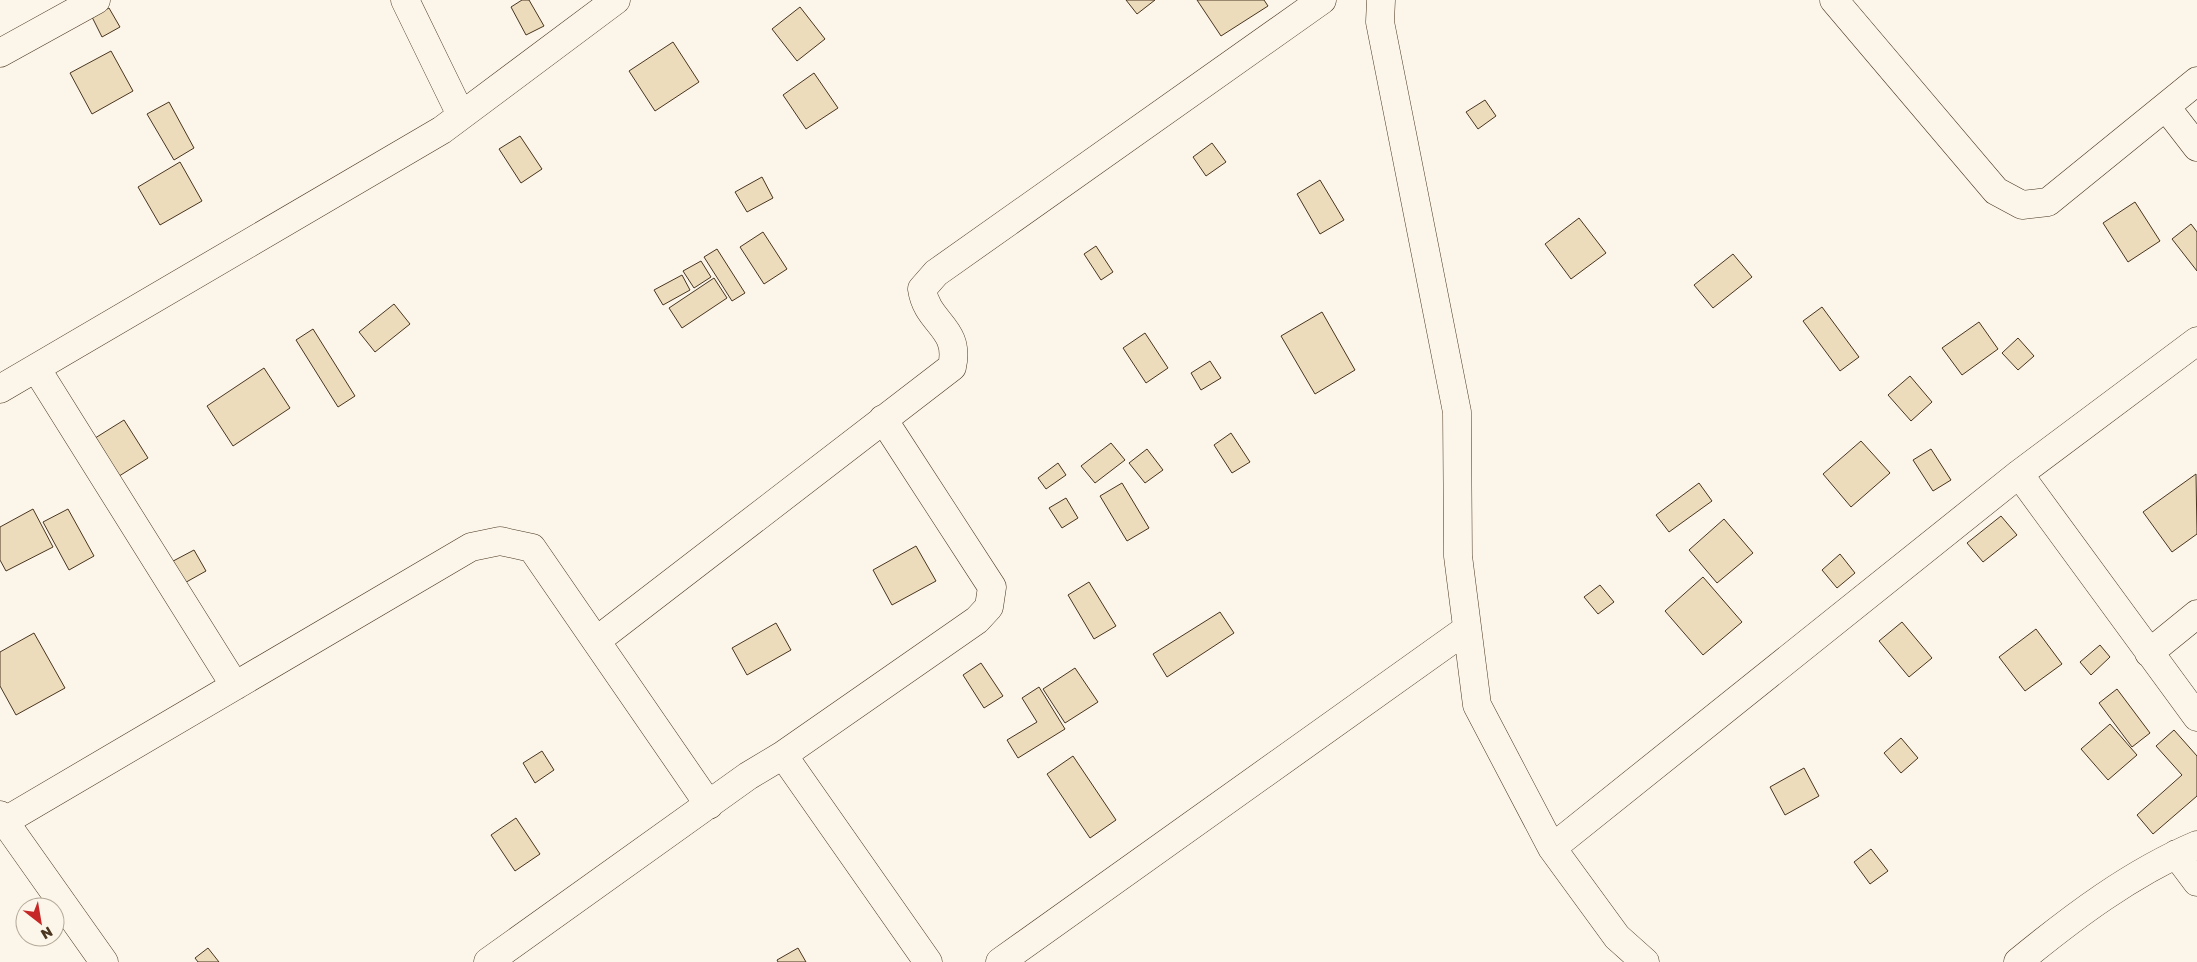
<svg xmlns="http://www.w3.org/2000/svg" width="2197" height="962" font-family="'Golos Text',sans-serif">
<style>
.building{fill:#ecdcbc;stroke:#4a3520}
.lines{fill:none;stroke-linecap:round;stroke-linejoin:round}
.minor-casing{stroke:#4a3520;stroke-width:29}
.minor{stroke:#fbf6e9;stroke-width:28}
</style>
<rect width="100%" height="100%" fill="#fbf6e9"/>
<path class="building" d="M522,0H529L544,26L526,35L511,7Z
M1126,0H1155L1137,14Z
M1197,0H1264L1268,6L1221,36Z
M800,7L825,39L797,61L772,29Z
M109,8L120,27L102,37L92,17Z
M673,42L699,82L655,111L629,71Z
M111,51L133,91L92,114L70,73Z
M814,73L838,108L806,129L783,95Z
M1485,100L1496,116L1478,129L1466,112Z
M169,102L194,148L174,160L147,114Z
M520,136L542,169L521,183L499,149Z
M1212,143L1226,162L1206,176L1193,157Z
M180,162L202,201L160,225L138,187Z
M762,177L773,198L747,212L735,192Z
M1320,180L1344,220L1320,234L1297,194Z
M2135,202L2160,241L2128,262L2103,223Z
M1579,218L1606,253L1571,279L1545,244Z
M2191,224L2197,232V271L2172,239Z
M763,232L787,269L764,284L740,247Z
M1096,246L1113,272L1101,280L1084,254Z
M717,249L745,293L732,301L704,257Z
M1733,254L1752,277L1713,308L1694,285Z
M701,261L711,277L694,288L683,271Z
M682,275L690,290L663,305L654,290Z
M714,278L727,298L682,328L669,308Z
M394,304L410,324L375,352L359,332Z
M1822,307L1859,357L1840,371L1803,321Z
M1322,312L1355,370L1315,394L1281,336Z
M1979,322L1998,349L1962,375L1942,348Z
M313,329L355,396L338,407L296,340Z
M1145,333L1168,368L1146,383L1123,348Z
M2018,338L2034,356L2018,370L2002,353Z
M1210,361L1221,378L1201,390L1191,373Z
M264,368L290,408L233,446L207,406Z
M1910,376L1932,402L1911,421L1888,395Z
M124,420L148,458L116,478L92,440Z
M1231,433L1250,462L1232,473L1214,445Z
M1861,441L1890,473L1851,507L1823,474Z
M1111,443L1125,460L1095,483L1081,466Z
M1147,449L1163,470L1145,483L1129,463Z
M1931,449L1951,480L1933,491L1913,460Z
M1058,463L1066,475L1046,489L1038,478Z
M2196,474L2197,534L2172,552L2143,512Z
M1122,483L1149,528L1127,541L1100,496Z
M1699,483L1712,501L1669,532L1656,515Z
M1066,498L1078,518L1062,528L1049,508Z
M33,509L53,547L6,571L0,560V527Z
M68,509L94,556L69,570L43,522Z
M2001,516L2017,535L1983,562L1967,543Z
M1724,519L1753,553L1717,583L1689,550Z
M916,546L936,581L892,605L873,570Z
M194,550L206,571L172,590L160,568Z
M1840,554L1855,573L1837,588L1822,570Z
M1703,577L1742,622L1703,655L1665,611Z
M1089,582L1116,626L1094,639L1068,595Z
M1600,585L1614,602L1598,614L1584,597Z
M1220,612L1234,633L1167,677L1153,654Z
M1902,622L1932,658L1909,677L1879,641Z
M776,623L791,650L747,675L732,648Z
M2036,629L2062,664L2025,691L1999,657Z
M34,633L65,688L16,715L0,686V652Z
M2100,645L2110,657L2091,675L2080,662Z
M981,663L1003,696L984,708L963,675Z
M1075,668L1098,702L1065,723L1043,689Z
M1039,687L1065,729L1018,758L1007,740L1037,722L1022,698Z
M2117,689L2150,733L2132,747L2099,703Z
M2110,724L2137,755L2108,780L2081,749Z
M2174,730L2197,756V796L2153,834L2137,815L2182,775L2156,746Z
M1901,738L1918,758L1901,773L1884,753Z
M542,751L554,770L535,783L523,763Z
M1073,756L1116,820L1090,838L1047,774Z
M1804,768L1819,796L1785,815L1770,787Z
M516,818L540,854L515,871L491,835Z
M1871,849L1888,871L1870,884L1854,862Z
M208,948L219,962H198L195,958Z
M798,948L806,962H778L777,960Z"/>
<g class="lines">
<g class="minor-casing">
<path id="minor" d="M405,0L461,115
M1381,0L1380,22L1457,412L1458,556L1477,705L1552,848L1617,937L1645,962
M1834,0L1996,191L2022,205L2048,202L2197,81
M0,53L96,0
M2166,107L2197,147
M36,368L235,686
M0,389L442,130L616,0
M2019,474L2197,717
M596,641L952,367C961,327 927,324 922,289L936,273L1322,0
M2149,653L2197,614
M783,755L928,962
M0,815L104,962
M0,824L471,547L500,541L532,548L709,805
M1552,848L2019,474L2197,341
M2176,854L2197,882
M488,962L748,776L783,755L977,620L989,607L992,587L883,419
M1000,962L1467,629
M2018,962C2073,917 2131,873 2197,845"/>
</g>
<use href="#minor" class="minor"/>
</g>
<g transform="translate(40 922) rotate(149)"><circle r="24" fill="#fbf6e9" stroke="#b4a999"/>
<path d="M0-4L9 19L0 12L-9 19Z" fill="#c62828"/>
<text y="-8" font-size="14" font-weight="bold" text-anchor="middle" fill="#4a3520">N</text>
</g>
</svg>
